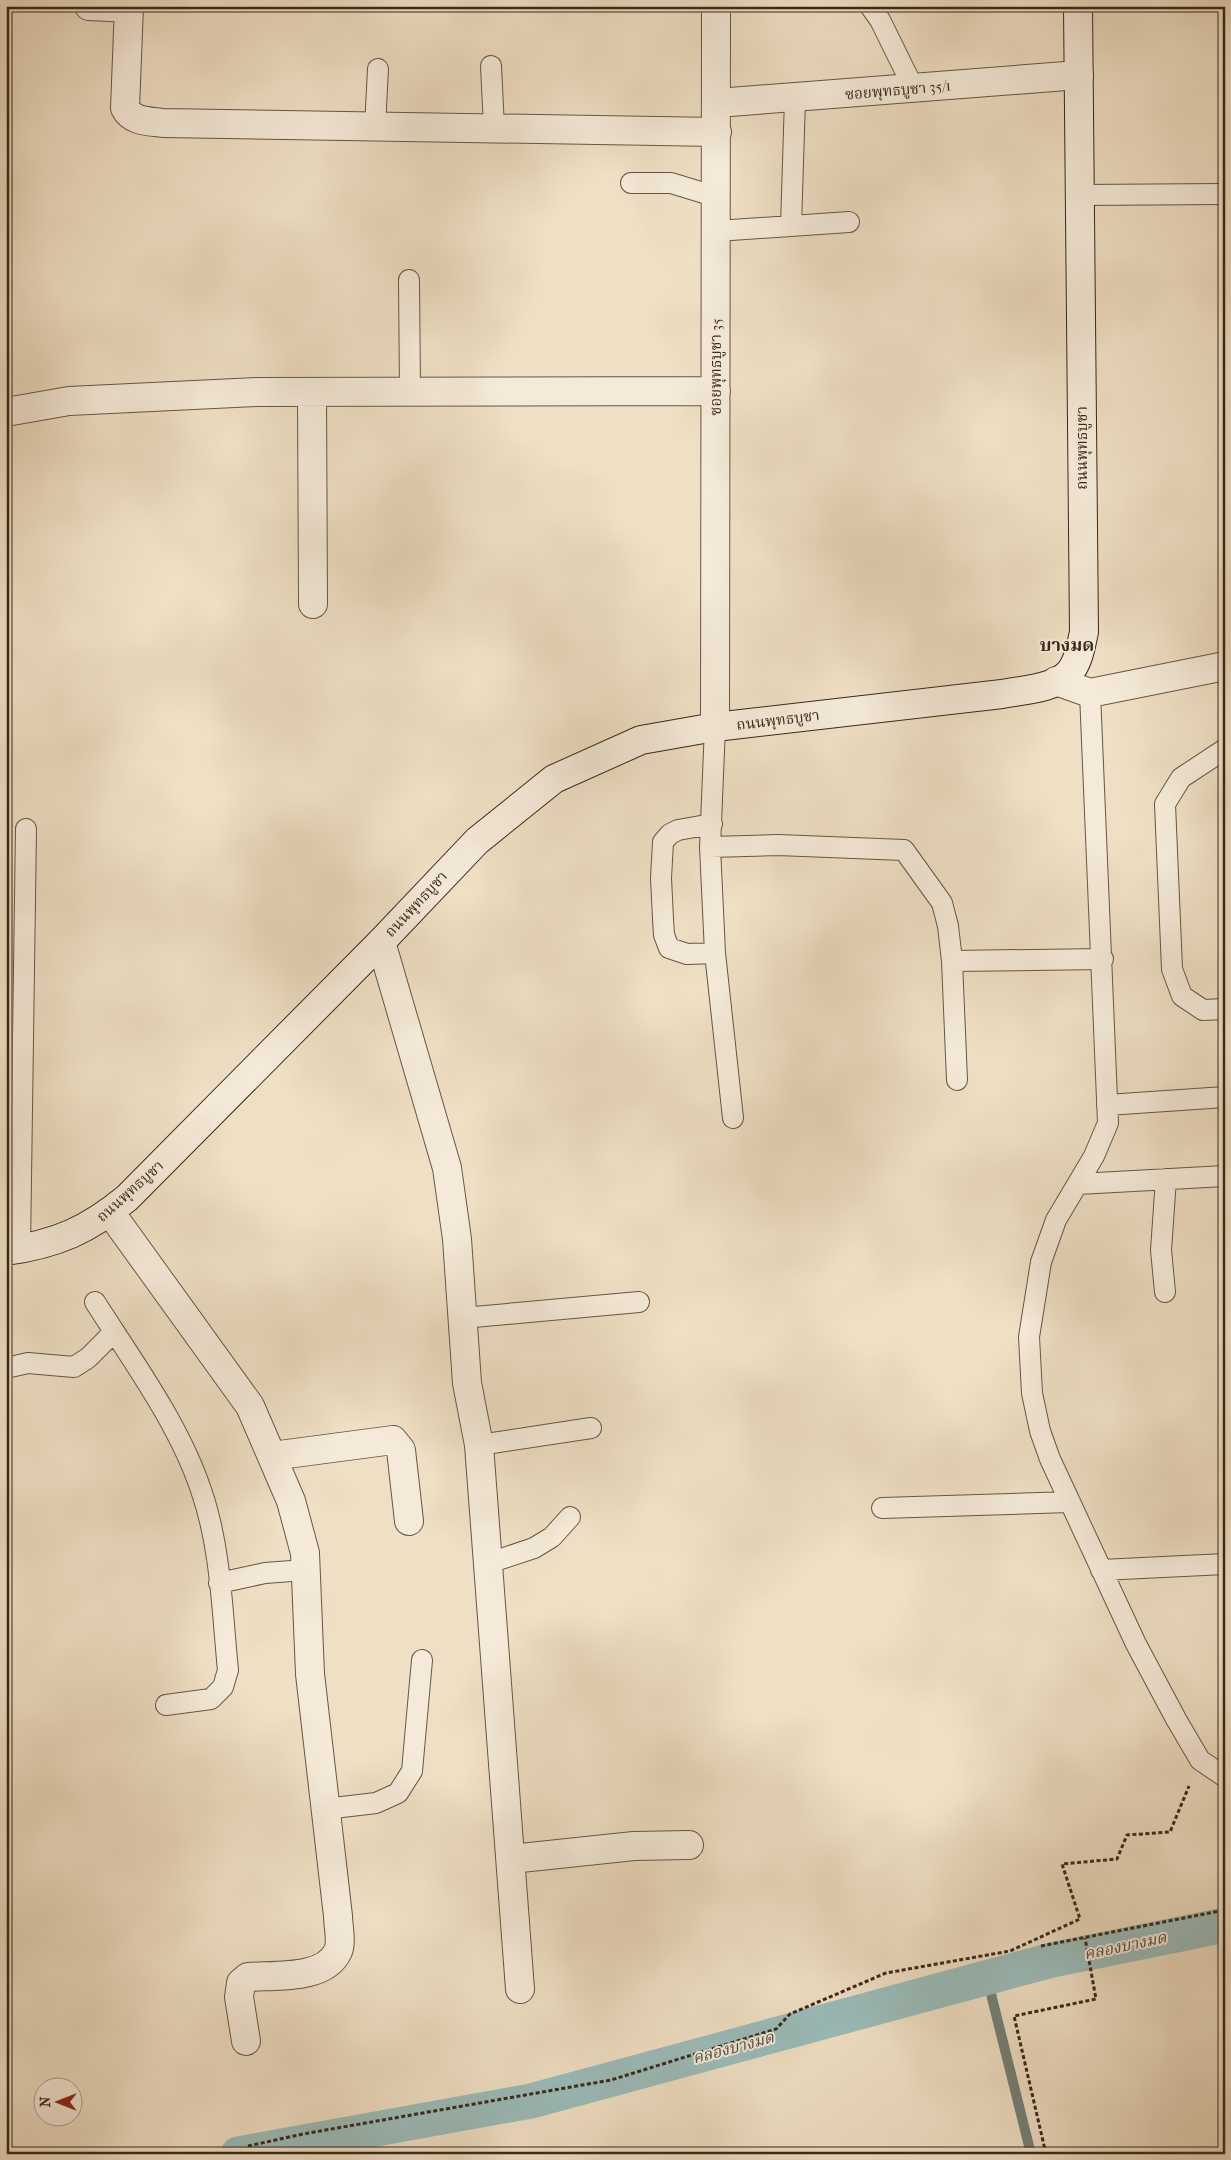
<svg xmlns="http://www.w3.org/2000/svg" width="1231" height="2160" font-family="'IM FELL French Canon','Noto Serif Thai',serif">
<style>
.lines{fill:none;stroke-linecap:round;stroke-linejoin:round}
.stream{stroke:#74817a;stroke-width:10}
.canal{stroke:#9bbcba;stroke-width:35}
.service-casing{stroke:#665645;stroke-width:22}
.minor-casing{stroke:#665645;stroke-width:30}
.secondary-casing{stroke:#39281b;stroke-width:30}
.path{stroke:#39281b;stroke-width:3;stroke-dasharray:4 2.5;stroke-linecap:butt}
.service{stroke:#f5ead9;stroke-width:20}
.minor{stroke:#f5ead9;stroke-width:28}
.secondary{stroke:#f5ead9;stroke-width:28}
.labels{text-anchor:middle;stroke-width:4;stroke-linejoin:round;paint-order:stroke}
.street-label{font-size:15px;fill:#39281b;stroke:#f5ead9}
.water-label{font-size:16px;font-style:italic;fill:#524d43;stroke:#f5ead9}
.quarter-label{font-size:18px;font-weight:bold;fill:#39281b;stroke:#f5ead9}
</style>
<rect width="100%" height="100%" fill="#efdfc4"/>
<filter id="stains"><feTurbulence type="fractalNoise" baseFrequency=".004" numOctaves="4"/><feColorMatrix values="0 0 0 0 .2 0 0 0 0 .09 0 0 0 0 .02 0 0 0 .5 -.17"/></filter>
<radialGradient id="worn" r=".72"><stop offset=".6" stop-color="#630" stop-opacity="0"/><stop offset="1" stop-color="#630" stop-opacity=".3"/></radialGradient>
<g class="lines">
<path class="stream" d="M987,1978L1031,2154"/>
<path class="canal" d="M238,2154L531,2101L1052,1960L1225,1925"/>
<g class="service-casing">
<path id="service" d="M870,6L880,20L914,89
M491,66L494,128
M375,127L378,69
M631,183H671L717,197
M1080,195L1225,194
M791,226L795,99
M717,231L849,222
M409,280L410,392
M1090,693L1108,1123L1094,1156L1056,1220L1041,1262L1029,1337L1032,1393L1040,1431L1050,1459L1136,1644L1176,1719L1200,1760L1225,1777
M715,727L710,847L778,845L904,850L942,903L948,926L952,961L1103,959
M1225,749L1181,778L1165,804L1172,969L1182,996L1203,1010L1225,1009
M712,824L678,830L670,834L663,842L661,878L663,919L664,935L669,948L687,954L715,953
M710,847L715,953L733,1118
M952,961L957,1080
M1107,1105L1225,1097
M1078,1184L1225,1176
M20,1249L26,829
M1165,1292L1161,1250L1166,1179
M95,1302C132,1360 179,1424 201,1490C221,1547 222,1611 228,1670L223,1687L211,1699L166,1705
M463,1318L639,1302
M6,1368L28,1363L74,1367L88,1358L114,1332
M479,1445L591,1428
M882,1508L1069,1502
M486,1564L534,1548L552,1537L570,1517
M1101,1570L1225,1564
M219,1583L265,1573L305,1570
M325,1809L376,1803L398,1793L412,1771L422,1660"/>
</g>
<g class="minor-casing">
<path id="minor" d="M89,6L129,8
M129,6L125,108C132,122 149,121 163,123L717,132
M717,103L1079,75
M312,392L313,604
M6,412L69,401L257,392L716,391
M1056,681L1090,693L1225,666
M715,727L716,6
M381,942L447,1168L457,1239L467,1383L479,1445L520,1989
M110,1212L250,1406L291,1501L305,1553L310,1674L338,1916C338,1925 342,1942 338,1951C325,1980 276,1975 248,1977L241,1983L239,1997L246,2041
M272,1456L393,1440L401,1450L409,1521
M511,1859L634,1846L689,1845"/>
</g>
<g class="secondary-casing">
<path id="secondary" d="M6,1251C57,1244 88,1230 127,1198L381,942L477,841L554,779L641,740L715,727L1002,694C1022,690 1054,689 1069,673C1079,662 1081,645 1084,632L1078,6"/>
</g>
<path class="path" d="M1041,1946L1225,1910
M248,2146L303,2134L611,2080L776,2029L790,2014L886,1973L1010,1951L1080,1919L1062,1864L1117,1859L1127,1835L1170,1832L1189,1786
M1046,2154L1014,2016L1096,1999L1085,1938"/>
<use href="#service" class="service"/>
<use href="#minor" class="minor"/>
<use href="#secondary" class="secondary"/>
</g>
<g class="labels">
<g class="street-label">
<text transform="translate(898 90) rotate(-5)" y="5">ซอยพุทธบูชา 35/1</text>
<text transform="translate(716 367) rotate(-90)" y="5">ซอยพุทธบูชา 35</text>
<text transform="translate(1082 448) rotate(-90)" y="5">ถนนพุทธบูชา</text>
<text transform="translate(778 720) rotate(-7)" y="5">ถนนพุทธบูชา</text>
<text transform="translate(416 904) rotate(-47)" y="5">ถนนพุทธบูชา</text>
<text transform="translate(130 1191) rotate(-42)" y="5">ถนนพุทธบูชา</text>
</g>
<g class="water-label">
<text transform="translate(1125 1945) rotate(-12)" y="6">คลองบางมด</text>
<text transform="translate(733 2047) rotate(-15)" y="6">คลองบางมด</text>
</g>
<g class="quarter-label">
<text x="1067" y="651">บางมด</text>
</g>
</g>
<rect width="1231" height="2160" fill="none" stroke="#efdfc4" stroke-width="25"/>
<rect x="8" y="8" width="1216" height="2145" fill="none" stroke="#39281b" stroke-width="2.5"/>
<rect x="12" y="12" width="1206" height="2135" fill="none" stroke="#39281b"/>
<g transform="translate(58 2102) rotate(270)"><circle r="24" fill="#f5ead9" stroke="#aa9c8d"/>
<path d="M0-4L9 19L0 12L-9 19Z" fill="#8f2418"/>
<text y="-8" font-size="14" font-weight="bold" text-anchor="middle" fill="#39281b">N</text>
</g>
<rect width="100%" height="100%" filter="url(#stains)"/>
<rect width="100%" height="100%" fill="url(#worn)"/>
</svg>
